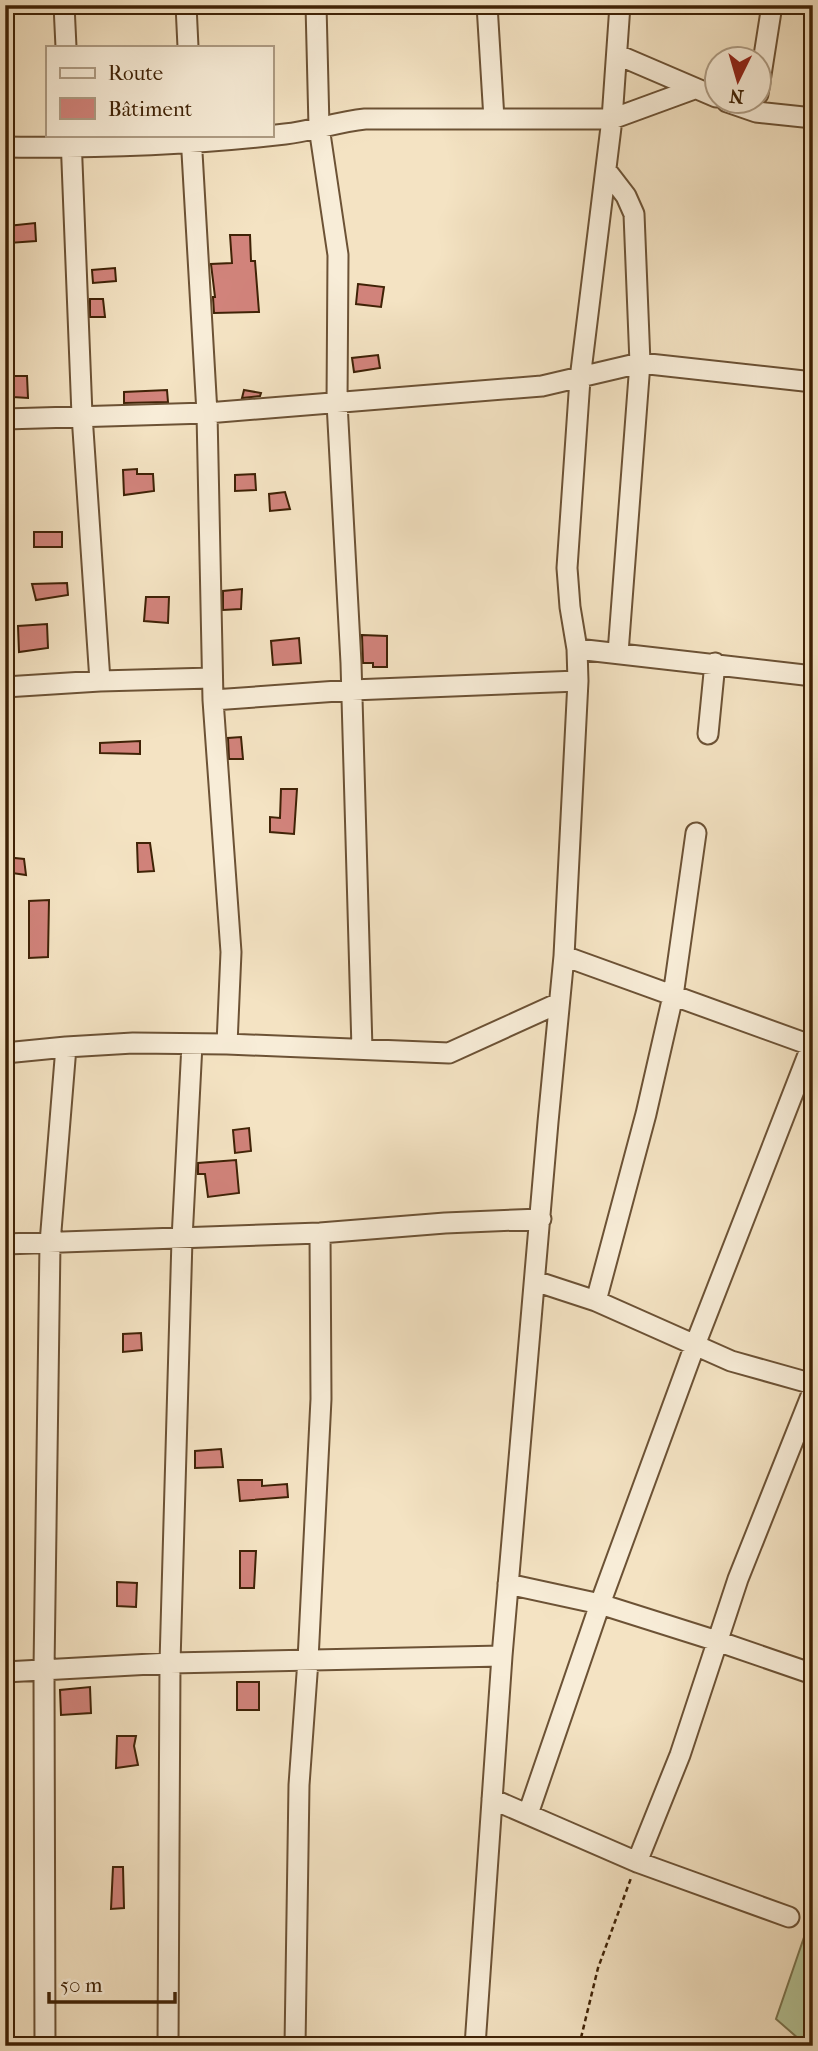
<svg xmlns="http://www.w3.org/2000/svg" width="818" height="2051" font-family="'IM FELL French Canon',serif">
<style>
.green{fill:#b5c598;stroke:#7a744f;stroke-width:2}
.building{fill:#d1837b;stroke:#3f2206;stroke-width:2}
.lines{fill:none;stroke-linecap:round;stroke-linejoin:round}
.minor-casing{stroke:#6c5235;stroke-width:23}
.path{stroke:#3f2206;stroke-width:2.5;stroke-dasharray:5 3.5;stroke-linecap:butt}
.minor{stroke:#f8edd8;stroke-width:19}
</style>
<rect width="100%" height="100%" fill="#f4e3c3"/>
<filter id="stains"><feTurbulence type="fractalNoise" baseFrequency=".00286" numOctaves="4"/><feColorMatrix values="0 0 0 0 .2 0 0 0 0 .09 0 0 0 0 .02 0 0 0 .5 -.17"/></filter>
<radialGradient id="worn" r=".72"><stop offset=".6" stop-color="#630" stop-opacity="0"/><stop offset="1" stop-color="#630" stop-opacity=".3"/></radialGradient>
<path class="green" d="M813,1911V2046H807L776,2019Z"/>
<path class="building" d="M35,223L36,241L9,243L8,226Z
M230,235H250L251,261H255L259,312L214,313L213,297H215L211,264L232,263Z
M115,268L116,281L93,283L92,270Z
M358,284L384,287L381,307L356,304Z
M90,299H103L105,317H90Z
M378,355L380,368L354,372L352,358Z
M10,376H27L28,398L13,397Z
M167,390L168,402L124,403V392Z
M244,390L261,393L260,396L242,398Z
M137,469V474H153L154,491L124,495L123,470Z
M255,474L256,490L235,491V475Z
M285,492L290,509L270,511L269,494Z
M34,532H62V547H34Z
M67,583L68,595L36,600L32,584Z
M242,589L241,609L223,610V591Z
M146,597H169L168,623L144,621Z
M47,624L48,648L19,652L18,626Z
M362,635L387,636V667H373V663H363Z
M299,638L301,663L273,665L271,641Z
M241,737L243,759H229L228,738Z
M140,741V754L100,753V743Z
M281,789H297L294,834L270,832V817L280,818Z
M137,843H150L154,871L138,872Z
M5,857L24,859L26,875L5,872Z
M49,900L48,957L29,958V901Z
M249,1128L251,1151L235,1153L233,1130Z
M236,1160L239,1193L208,1197L205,1174H198V1163Z
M141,1333L142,1350L123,1352V1334Z
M221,1449L223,1467L195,1468V1451Z
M238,1480H262V1486L287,1484L288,1497L240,1501Z
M240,1551H256L254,1588H240Z
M117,1582L137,1583L136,1607L117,1606Z
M237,1682H259V1710H237Z
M90,1687L91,1713L61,1715L60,1690Z
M117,1736H136L134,1746L138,1765L116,1768Z
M113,1867H123L124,1908L111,1909Z"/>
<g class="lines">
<g class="minor-casing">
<path id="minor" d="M64,5L66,47
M186,5L188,47
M316,5L319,127L338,255L337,403L351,663L362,1049
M487,5L494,119
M618,55L716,97
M758,94L772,5
M727,102L756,112L813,118
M191,135L207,413L213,700L231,952L227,1044
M71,137L82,415L100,681
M5,147C99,148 192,145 285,134C312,131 337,122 365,119H612L694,89
M606,170L626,196L634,214L640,363L618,653
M5,419L207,413L542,386L640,363L813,382
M577,649L813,676
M5,687L100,681L212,678
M213,700L352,690L578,681
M708,734L715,663
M564,956L813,1046
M5,1053L66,1047L133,1043L227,1044L449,1053L559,1003
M5,1244L320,1233L445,1223L541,1219
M535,1281L596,1301L731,1361L813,1384
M596,1301L646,1114L673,996L696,833
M508,1584L600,1604L717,1641L813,1674
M5,1672L170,1663L502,1656
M492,1799L637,1862L789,1917
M528,1814L600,1604L695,1345L813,1042
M637,1862L680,1755L738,1579L813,1391
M45,2046L44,1670L50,1243L66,1047
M168,2046L170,1663L182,1239L192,1044
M295,2046L299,1785L308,1660L321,1399L320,1233
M475,2046L502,1656L548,1122L564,956L578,681L577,649L570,607L567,568L580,379L612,119L620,5"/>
</g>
<path class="path" d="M579,2046L598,1968L631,1878"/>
<use href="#minor" class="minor"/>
</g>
<rect width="818" height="2051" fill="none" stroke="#f4e3c3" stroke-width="28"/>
<rect x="7" y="7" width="804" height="2037" fill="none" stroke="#3f2206" stroke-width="3.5"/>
<rect x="14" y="14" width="790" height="2023" fill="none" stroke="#3f2206" stroke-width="2"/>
<rect x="46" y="46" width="228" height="91" fill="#f8edd8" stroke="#ae9c84" stroke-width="2"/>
<rect x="60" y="68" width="35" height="10" fill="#f8edd8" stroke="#ae9c84" stroke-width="2"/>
<text x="108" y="80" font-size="21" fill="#3f2206">Route</text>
<rect x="60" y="98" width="35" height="21" fill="#d1837b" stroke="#ae9c84" stroke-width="2"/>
<text x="108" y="116" font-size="21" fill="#3f2206">Bâtiment</text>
<g transform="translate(738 80) rotate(185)"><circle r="33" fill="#f8edd8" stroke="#ae9c84" stroke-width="2"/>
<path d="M0-5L12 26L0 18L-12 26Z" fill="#8f2418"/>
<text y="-10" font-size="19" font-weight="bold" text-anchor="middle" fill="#3f2206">N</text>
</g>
<path d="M49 1992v10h126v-10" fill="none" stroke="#3f2206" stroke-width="3.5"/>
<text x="60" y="1992" font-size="21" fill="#3f2206" stroke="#f8edd8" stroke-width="5" paint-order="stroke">50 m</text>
<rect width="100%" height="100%" filter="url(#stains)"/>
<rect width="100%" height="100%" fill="url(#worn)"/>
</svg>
